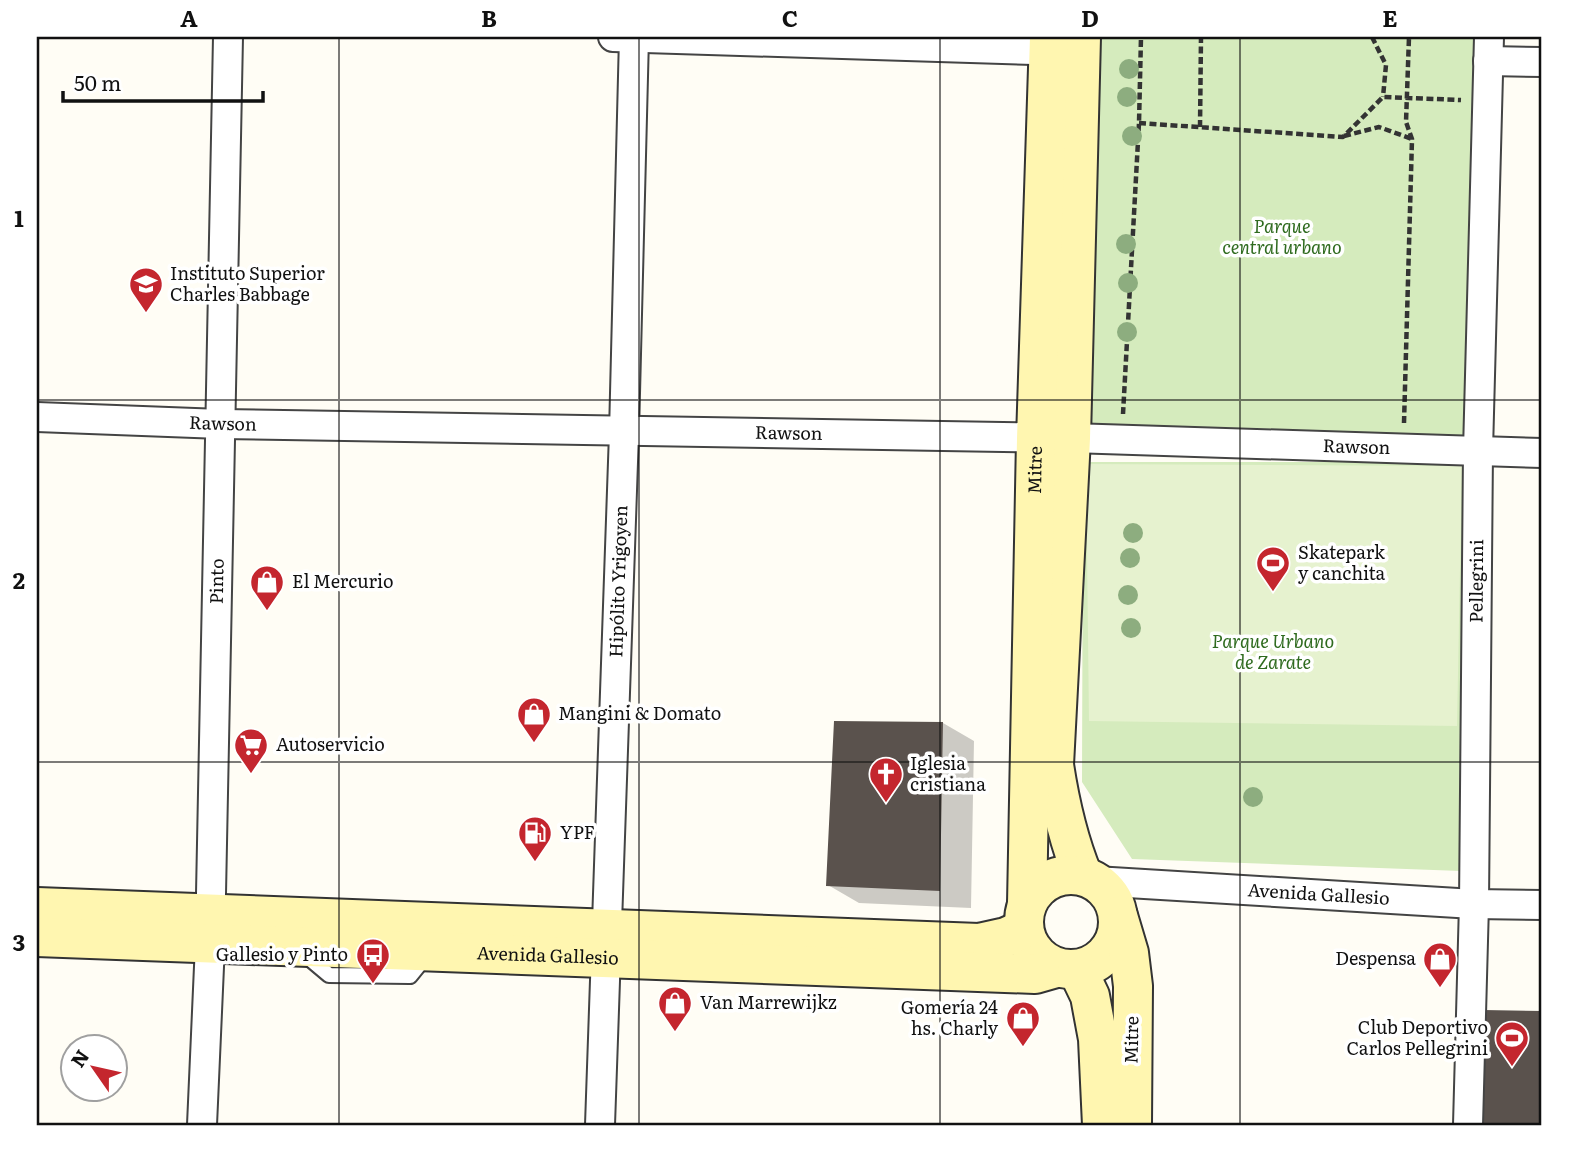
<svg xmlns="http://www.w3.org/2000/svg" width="1579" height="1162" font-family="Literata,serif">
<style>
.green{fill:#d5ebbd}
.pitch{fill:#e6f2cf}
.shadow{fill:#0003}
.building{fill:#5a524d}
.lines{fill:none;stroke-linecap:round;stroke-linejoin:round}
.lane-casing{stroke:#444;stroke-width:18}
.street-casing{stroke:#444;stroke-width:32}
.secondary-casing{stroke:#333;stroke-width:42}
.path{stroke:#333;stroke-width:4.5;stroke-dasharray:7 3.5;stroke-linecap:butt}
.lane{stroke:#fff;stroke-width:14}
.street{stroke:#fff;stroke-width:28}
.secondary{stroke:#fff6b0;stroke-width:38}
.tree{fill:#8dad7f}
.grid{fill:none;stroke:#111;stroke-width:2;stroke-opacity:0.55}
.labels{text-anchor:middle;stroke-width:7;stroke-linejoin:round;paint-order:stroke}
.park-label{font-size:18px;font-style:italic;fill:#2f6b1f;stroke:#fff}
.poi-label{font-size:18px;fill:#111;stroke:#fff;text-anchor:start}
.street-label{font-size:18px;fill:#111;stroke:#fff}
.neatline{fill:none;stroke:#111;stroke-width:2.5}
.grid-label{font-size:23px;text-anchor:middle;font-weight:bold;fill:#111}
</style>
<rect width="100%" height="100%" fill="#fffdf5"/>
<path class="green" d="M1092,37H1484L1478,451L1071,438Z
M1083,462H1466L1461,871L1132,859L1082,782Z"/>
<path class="pitch" d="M1086,464L1462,466L1457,726L1089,721Z"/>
<path class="shadow" d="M943,723L974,741L971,908L859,903L828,885Z
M1485,1012H1542V1125H1483Z"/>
<path class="building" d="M834,721L943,722L940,891L826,886Z
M1483,1010L1542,1011V1125H1481Z"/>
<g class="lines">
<g class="lane-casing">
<path id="lane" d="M304,954L329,975L410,976L427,955"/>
</g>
<g class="street-casing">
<g id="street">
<path d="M613,37L1067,51"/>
<path d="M1488,61L1542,62"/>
<path id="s1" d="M37,417L221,424L1071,438L1542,453"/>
<path id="s2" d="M1095,881L1474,904L1542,905"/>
<path id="s3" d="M202,1125L210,944L228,37"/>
<path id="s4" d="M600,1125L624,433L634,37"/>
<path id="s5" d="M1468,1125L1474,904L1478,451L1489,37"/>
</g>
</g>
<g class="secondary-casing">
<g id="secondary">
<path d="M1081,37L1071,438L1054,765C1060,804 1068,840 1083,876"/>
<circle cx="1071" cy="922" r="47"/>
<path id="s6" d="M1027,904L1036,439L1049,37"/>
<path d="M37,907L979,943L1006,937L1024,929"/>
<path d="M1118,916L1129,953L1133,986L1132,1125"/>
<path id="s7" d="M37,937L1035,974L1056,968"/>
<path d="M1077,969L1090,996L1098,1039L1102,1125"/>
</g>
</g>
<path class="path" d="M1372,37L1386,65L1383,97
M1139,123L1343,137L1383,97L1461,100
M1200,127L1201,37
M1344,136L1379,127L1412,139
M1123,414L1139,123L1141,37
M1404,423L1412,139L1406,122L1409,37"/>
<use href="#lane" class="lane"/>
<use href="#street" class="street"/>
<use href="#secondary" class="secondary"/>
</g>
<g class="tree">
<circle cx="1129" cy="69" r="10"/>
<circle cx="1127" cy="97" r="10"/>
<circle cx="1132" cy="136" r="10"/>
<circle cx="1126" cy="244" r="10"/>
<circle cx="1128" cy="283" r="10"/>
<circle cx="1127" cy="332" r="10"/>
<circle cx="1133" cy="533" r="10"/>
<circle cx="1130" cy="558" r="10"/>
<circle cx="1128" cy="595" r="10"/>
<circle cx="1131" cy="628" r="10"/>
<circle cx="1253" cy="797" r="10"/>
</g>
<path class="grid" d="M339,37V1125M639,37V1125M940,37V1125M1240,37V1125M37,400H1542M37,762H1542"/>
<defs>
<g id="university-pin" transform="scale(1.75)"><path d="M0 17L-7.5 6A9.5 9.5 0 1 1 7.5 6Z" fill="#c4262e" stroke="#fff"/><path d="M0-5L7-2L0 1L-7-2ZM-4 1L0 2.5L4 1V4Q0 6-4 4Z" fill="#fff"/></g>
<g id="stadium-pin" transform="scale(1.75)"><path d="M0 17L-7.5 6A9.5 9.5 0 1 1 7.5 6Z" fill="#c4262e" stroke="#fff"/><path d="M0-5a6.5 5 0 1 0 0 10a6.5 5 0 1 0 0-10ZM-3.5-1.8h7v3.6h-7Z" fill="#fff"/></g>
<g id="shop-pin" transform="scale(1.75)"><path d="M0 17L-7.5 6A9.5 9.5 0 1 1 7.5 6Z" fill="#c4262e" stroke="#fff"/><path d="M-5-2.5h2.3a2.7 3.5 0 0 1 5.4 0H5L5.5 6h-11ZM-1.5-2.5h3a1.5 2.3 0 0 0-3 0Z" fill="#fff"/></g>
<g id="supermarket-pin" transform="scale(1.75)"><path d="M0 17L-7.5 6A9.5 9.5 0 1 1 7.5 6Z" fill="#c4262e" stroke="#fff"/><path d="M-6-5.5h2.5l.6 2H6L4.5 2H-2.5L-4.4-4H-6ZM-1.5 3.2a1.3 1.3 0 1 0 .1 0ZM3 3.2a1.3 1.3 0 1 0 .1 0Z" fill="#fff"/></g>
<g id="church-pin" transform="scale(1.75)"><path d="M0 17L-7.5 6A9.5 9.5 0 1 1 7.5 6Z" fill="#c4262e" stroke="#fff"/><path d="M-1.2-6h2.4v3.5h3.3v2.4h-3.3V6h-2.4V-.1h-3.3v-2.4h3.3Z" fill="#fff"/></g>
<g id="fuel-pin" transform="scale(1.75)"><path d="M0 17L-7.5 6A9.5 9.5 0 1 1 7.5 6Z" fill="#c4262e" stroke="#fff"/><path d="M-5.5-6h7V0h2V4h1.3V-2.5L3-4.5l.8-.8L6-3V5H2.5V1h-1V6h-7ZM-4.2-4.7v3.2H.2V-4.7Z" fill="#fff"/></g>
<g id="bus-pin" transform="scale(1.75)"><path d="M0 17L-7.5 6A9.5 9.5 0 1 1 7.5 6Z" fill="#c4262e" stroke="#fff"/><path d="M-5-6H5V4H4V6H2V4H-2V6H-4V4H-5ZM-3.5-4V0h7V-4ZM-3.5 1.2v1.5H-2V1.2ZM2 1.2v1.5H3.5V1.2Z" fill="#fff"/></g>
</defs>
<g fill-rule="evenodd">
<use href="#university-pin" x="146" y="284"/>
<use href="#stadium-pin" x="1273" y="563"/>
<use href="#shop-pin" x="267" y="582"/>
<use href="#shop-pin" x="534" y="714"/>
<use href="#supermarket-pin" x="251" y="745"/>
<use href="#church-pin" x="886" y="774"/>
<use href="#fuel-pin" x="535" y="833"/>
<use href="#bus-pin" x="373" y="955"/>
<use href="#shop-pin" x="1440" y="959"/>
<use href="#shop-pin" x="675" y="1003"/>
<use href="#shop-pin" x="1023" y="1018"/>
<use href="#stadium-pin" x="1512" y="1038"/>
</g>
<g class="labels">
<g class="park-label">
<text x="1282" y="233">Parque<tspan x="1282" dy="21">central urbano</tspan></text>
<text x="1273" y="648">Parque Urbano<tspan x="1273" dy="21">de Zarate</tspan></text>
</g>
<g class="poi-label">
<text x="170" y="280">Instituto Superior<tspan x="170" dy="21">Charles Babbage</tspan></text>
<text x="1298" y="559">Skatepark<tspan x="1298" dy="21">y canchita</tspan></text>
<text x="292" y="588">El Mercurio</text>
<text x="558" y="720">Mangini &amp; Domato</text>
<text x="276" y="751">Autoservicio</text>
<text x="910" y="770">Iglesia<tspan x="910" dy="21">cristiana</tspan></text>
<text x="560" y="839">YPF</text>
<text x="348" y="961" text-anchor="end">Gallesio y Pinto</text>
<text x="1416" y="965" text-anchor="end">Despensa</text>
<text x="700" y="1009">Van Marrewijkz</text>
<text x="998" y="1014" text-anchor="end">Gomería 24<tspan x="998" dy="21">hs. Charly</tspan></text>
<text x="1488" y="1034" text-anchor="end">Club Deportivo<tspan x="1488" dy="21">Carlos Pellegrini</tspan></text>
</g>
<g class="street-label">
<text dy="6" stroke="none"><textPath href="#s1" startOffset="186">Rawson</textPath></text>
<text dy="6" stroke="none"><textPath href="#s1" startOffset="752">Rawson</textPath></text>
<text dy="6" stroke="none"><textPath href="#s1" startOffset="1320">Rawson</textPath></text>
<text dy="6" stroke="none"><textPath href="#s6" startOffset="434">Mitre</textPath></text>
<text dy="6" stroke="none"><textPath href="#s3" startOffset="544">Pinto</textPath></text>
<text dy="6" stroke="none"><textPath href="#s4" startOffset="544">Hipólito Yrigoyen</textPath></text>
<text dy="6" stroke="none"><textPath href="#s5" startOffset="544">Pellegrini</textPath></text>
<text dy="6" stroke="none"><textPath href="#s2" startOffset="224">Avenida Gallesio</textPath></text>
<text dy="6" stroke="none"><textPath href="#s7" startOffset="511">Avenida Gallesio</textPath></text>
<text transform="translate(1132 1040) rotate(-89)" y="6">Mitre</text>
</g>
</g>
<rect width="1579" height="1162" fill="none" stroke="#ffffff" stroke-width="77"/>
<g transform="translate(94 1068) rotate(304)"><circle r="33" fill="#ffffff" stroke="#a0a0a0" stroke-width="2"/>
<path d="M0-5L12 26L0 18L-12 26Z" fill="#c4262e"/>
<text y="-10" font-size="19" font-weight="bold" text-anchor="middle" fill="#111111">N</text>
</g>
<path d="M63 91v10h200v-10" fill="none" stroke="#111111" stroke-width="3.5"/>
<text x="74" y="91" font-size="21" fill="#111111" stroke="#ffffff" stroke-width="5" paint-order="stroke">50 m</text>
<rect x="38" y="38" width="1502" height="1086" class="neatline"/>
<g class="grid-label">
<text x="189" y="27">A</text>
<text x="489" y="27">B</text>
<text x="790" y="27">C</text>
<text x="1090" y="27">D</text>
<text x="1390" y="27">E</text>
<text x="19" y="227">1</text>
<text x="19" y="589">2</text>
<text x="19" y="951">3</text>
</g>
</svg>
